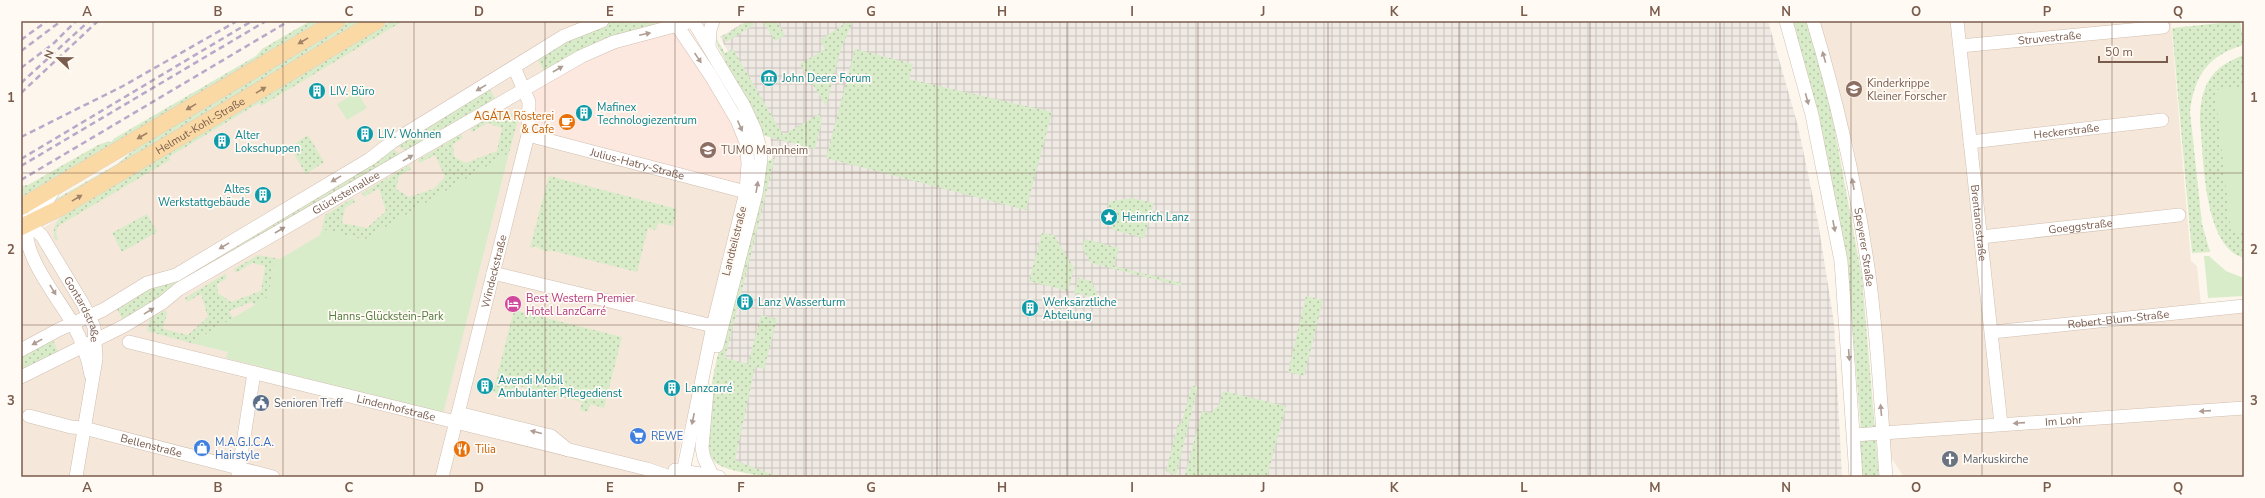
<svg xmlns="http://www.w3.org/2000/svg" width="2265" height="498" font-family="'Nunito Sans',sans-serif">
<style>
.residential{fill:#f5e8da}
.commercial{fill:#fde8e0}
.industrial{fill:url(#industrial-grid)}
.grass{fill:url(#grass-dots)}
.park{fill:#d8ecc9}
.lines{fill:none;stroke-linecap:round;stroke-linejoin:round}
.minor-casing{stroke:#d1beb0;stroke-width:14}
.major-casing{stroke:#dad1cd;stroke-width:17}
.minor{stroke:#fff;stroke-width:13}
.major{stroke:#fbd9a5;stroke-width:16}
.rail{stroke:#b9a8c9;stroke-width:2.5;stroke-dasharray:6 4;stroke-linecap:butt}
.oneway{fill:#af9d94}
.oneway2{fill:#a18267}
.grid{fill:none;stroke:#7a5c4d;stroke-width:1;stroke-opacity:0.55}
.labels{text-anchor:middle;stroke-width:3.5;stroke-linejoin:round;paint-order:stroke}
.street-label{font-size:11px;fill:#7a5c4d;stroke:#fffaf3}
.culture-label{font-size:11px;fill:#0d838f;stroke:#fffaf3;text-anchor:start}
.education-label{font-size:11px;fill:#785e54;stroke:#fffaf3;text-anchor:start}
.food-label{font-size:11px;fill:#c56008;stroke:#fffaf3;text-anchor:end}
.hotel-label{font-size:11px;fill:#b23c85;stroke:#fffaf3;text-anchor:start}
.park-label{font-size:11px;fill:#537a41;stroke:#fffaf3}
.service-label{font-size:11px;fill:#4e5e75;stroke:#fffaf3;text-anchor:start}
.shop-label{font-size:11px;fill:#366cbe;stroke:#fffaf3;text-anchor:start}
.worship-label{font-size:11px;fill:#5b616d;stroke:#fffaf3;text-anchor:start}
.neatline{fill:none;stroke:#7a5c4d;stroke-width:1.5}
.grid-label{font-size:13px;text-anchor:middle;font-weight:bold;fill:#7a5c4d}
</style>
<defs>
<pattern id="industrial-grid" width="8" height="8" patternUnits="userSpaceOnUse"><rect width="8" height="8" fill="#efe9e4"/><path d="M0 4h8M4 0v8" fill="none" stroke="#c7c0bb"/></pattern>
<pattern id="grass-dots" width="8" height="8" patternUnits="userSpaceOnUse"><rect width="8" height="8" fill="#d8ecc9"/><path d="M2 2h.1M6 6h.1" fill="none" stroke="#b4c2a5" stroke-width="1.8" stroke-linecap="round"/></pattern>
</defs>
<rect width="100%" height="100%" fill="#fdf6ec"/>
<path class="residential" d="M389,21H669L747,161L673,477H21V241Z
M1817,21H2184L2171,23L2191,261L2197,266L2202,315L2244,311V477H1904L1890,456L1872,270L1853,144Z"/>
<path class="commercial" d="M676,29L742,136L745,189L530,134L528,89L594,53Z"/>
<path class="industrial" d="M746,21H1768L1798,126L1818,222L1834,323L1842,477H777L725,462L724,358L773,162L770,135L762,113L720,37Z"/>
<path class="grass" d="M310,21H322L21,198V186L28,185L98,145L109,141L110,143L115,138L256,56L262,49Z
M350,21H364L58,202L56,199L117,164L139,146Z
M391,21H403L261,106L259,103L169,157L170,160L58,226L56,233L58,239L56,241C50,229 57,220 66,213Z
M612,21H654L655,27L545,73L537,58C561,44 585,28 612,21Z
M748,21H752L754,25L726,42L722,37Z
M763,21H777L785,35L775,41Z
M849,21H853L841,49L826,106L800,64L825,49L820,40Z
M1793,21H1807L1826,83L1862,277L1879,477H1861V431L1847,262L1818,116Z
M2240,21L2244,45C2208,55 2194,76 2190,112L2202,224L2210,252L2192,253L2172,28Z
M715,36L725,53L733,49L783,135L819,114L822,120L815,149L762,135L727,67C725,55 716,47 715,36Z
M855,49L913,64L909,79L1052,112L1026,210L826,158Z
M2244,55V258C2203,247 2204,158 2200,122C2200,87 2210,67 2244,55Z
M488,87L497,101L409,154L395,143Z
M501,110L519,116L509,153L364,240L322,229L325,215L353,198L355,202L345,208L342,223L367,228L386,211L379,188L364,197L362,193L409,165L411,169L399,176L396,189L409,197L433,189L445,177L435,155L420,163L418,160L461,134L463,138L453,144L454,157L466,163L497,151L502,128L487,123L472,132L470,129Z
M308,135L324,162L306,174L290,147Z
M390,146L403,157L125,323L117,309Z
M775,157L725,358L748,364L761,315L777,319L764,369L755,367L735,460L778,477C765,477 725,471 716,463C698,447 712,380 717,358L765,163Z
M549,176L677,209L673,226L658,223L656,230L648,228L637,272L549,250L548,252L534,246L533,248L530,247Z
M1131,198L1154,203L1144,238L1113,230L1112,227L1116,221L1114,210L1109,208L1108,202Z
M147,214L157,232L122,252L112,233Z
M1042,233L1054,235L1074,268L1068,291L1029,281Z
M1085,239L1119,248L1114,266L1181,283V286L1091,263L1082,248Z
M258,255L275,258L268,297L254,305L252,302L229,311L233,318L191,343L147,331L150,319L165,310L167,313L163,329L188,335L208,317L201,294L187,302L185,298L225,274L227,278L217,284L218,293L231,302L261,291L265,266L252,263L236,273L234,269Z
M1078,278L1091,281L1100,299L1074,293Z
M1306,296L1323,300L1304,376L1288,372Z
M514,310L622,337L604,408L590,404L588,412L580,410L582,402L541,392L538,399L532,398L534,390L518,386L515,398L493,392Z
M52,338L59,353L21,372V354Z
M1192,386H1198L1176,475L1166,472L1178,424L1181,425Z
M1223,391L1286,406L1267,477H1195L1185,475L1202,411L1211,413L1219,405Z"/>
<path class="park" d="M2244,86V231L2231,232L2215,90Z
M357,92L367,108L347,120L337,104Z
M509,153L443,414L226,358L228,352L191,343L268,297L275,258L280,259L320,235L322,229L364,240Z
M2204,256H2209L2226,271L2244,278V296L2208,298Z"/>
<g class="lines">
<g class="minor-casing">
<g id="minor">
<path d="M674,21L711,76L737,120L746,142L748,163L746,192L713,326L682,477"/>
<path d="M693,21L744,106L755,130L760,148L761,159L756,194L717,346"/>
<path d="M1786,21L1812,115L1841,261L1856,477"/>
<path id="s1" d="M1813,21C1838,104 1857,189 1869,275C1878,342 1881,410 1886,477"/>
<path id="s2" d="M1957,21L2001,424"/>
<path id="s3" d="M1960,46L2163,27"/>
<path d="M709,47L710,30L713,21"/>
<path id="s4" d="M528,135L746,192"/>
<path id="s5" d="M1970,142L2162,120"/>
<path d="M54,189C48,205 29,213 27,232C25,258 60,301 73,324C81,339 88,357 91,375"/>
<path id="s6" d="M21,216L42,236L83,304L94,327L96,359L76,477"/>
<path id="s7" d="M1981,237L2179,215"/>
<path d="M493,273L713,326"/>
<path id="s8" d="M1992,332L2244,306"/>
<path id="s9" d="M129,342L647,469L670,477"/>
<path d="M21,350L58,330L103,310L147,283L176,275L370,159L392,142L564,36L602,21"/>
<path id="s10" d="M21,377L124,326L162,303L179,289L582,56L614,42L693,21"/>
<path d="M707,391L702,448L704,458L712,475"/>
<path d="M458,413L551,436L568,450"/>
<path id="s11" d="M29,416L71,427L84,428L273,477"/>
<path id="s12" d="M1854,435L2244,408"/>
<path d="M675,470L719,477"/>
<path d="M238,475L254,373"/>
<path id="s13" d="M442,477L528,135L529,102L514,67"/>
</g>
</g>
<g class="major-casing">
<g id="major">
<path d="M21,207L337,21"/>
<path id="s14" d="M21,227L62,207L377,21"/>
</g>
</g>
<use href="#minor" class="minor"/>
<use href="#major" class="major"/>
<path class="rail" d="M21,40L47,21
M21,51L61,21
M21,68L54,43L76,21
M21,83L89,21
M21,93L98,21
M21,137L123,86L237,21
M21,159L252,21
M21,166L266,21
M21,180L289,21"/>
</g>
<defs><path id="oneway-solid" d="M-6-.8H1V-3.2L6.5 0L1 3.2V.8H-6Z"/></defs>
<g class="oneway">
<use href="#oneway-solid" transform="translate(645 34) rotate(-12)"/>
<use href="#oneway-solid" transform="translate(1824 57) rotate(-106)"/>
<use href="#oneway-solid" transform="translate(698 58) rotate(56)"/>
<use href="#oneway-solid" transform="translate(558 69) rotate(-30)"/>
<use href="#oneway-solid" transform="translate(481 88) rotate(149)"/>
<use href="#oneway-solid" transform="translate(1807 99) rotate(75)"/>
<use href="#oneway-solid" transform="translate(740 126) rotate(66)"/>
<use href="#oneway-solid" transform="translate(408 158) rotate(-30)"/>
<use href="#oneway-solid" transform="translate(336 179) rotate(149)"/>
<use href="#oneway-solid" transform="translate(1853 184) rotate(-100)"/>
<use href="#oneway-solid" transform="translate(757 187) rotate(-80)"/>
<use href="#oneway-solid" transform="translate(1834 226) rotate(79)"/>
<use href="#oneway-solid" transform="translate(280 230) rotate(-30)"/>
<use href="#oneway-solid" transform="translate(224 246) rotate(149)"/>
<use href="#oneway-solid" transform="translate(53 290) rotate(59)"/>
<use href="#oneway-solid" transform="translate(149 311) rotate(-31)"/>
<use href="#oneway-solid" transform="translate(37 342) rotate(151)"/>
<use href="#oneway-solid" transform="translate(1849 355) rotate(86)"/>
<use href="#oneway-solid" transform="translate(1881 410) rotate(-95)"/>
<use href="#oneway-solid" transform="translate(2205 411) rotate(176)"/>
<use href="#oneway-solid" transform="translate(693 419) rotate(102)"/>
<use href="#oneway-solid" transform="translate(2019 423) rotate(176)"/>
<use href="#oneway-solid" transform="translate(536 432) rotate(-166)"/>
</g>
<g class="oneway2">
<use href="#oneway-solid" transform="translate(303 41) rotate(149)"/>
<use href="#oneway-solid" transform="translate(261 90) rotate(-31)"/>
<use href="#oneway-solid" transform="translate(191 107) rotate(149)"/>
<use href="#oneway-solid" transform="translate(142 136) rotate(150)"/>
<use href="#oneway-solid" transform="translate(77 198) rotate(-31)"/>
</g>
<path class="grid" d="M153,21V477M283,21V477M414,21V477M545,21V477M675,21V477M806,21V477M937,21V477M1067,21V477M1198,21V477M1328,21V477M1459,21V477M1590,21V477M1720,21V477M1851,21V477M1982,21V477M2112,21V477M21,173H2244M21,325H2244"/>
<defs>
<g id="museum-disc" transform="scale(0.9)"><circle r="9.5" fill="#0f9aa8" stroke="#fffaf3"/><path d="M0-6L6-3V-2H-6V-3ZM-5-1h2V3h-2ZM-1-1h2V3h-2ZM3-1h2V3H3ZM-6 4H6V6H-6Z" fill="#fff"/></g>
<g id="school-disc" transform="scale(0.9)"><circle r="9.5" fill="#8d6e63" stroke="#fffaf3"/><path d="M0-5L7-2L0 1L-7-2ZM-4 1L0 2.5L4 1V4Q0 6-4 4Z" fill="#fff"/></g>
<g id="building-disc" transform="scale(0.9)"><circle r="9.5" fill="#0f9aa8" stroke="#fffaf3"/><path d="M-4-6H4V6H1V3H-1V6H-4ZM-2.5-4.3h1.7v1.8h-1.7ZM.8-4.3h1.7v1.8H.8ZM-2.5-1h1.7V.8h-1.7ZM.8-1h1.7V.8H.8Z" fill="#fff"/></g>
<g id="cafe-disc" transform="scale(0.9)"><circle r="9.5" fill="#e8710a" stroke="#fffaf3"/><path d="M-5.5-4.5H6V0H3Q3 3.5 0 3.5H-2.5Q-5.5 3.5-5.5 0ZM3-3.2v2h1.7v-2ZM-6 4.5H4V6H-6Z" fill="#fff"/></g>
<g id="university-disc" transform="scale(0.9)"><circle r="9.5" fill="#8d6e63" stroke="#fffaf3"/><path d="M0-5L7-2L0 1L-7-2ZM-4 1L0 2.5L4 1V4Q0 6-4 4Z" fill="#fff"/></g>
<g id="sight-disc" transform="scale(0.9)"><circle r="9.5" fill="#0f9aa8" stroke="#fffaf3"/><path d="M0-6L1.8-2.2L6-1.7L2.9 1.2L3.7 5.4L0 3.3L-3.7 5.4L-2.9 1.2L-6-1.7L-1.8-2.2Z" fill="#fff"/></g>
<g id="hotel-disc" transform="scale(0.9)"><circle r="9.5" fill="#d1479c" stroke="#fffaf3"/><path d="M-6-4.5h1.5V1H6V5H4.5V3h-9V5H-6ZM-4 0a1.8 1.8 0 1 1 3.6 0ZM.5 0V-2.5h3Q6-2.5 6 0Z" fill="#fff"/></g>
<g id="civic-disc" transform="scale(0.9)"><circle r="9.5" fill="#5c6f8a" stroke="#fffaf3"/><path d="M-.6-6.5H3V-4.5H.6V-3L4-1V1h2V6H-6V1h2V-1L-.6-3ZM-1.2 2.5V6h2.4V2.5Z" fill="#fff"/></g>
<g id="supermarket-disc" transform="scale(0.9)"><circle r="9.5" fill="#3f7fe0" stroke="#fffaf3"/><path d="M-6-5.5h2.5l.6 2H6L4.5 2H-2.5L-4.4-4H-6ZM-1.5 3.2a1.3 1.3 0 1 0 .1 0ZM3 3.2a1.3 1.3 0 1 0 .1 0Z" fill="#fff"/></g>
<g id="shop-disc" transform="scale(0.9)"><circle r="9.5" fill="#3f7fe0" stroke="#fffaf3"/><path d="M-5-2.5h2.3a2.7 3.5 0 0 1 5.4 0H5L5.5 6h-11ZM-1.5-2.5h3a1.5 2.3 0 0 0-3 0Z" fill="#fff"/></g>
<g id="restaurant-disc" transform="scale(0.9)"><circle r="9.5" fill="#e8710a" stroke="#fffaf3"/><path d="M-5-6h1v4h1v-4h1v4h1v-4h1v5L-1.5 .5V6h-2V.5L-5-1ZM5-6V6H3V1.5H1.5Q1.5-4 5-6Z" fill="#fff"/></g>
<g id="church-disc" transform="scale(0.9)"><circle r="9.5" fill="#6b7280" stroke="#fffaf3"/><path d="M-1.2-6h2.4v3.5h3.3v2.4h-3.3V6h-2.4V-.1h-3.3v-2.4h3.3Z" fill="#fff"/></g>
</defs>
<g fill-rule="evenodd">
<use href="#museum-disc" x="769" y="78"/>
<use href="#school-disc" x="1854" y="89"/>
<use href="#building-disc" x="317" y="91"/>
<use href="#building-disc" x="584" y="113"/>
<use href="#cafe-disc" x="567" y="122"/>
<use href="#building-disc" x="365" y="134"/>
<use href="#building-disc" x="222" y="141"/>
<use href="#university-disc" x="708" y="150"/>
<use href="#building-disc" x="263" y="195"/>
<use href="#sight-disc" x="1109" y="217"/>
<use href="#building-disc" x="745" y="302"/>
<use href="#hotel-disc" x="513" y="304"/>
<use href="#building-disc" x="1030" y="308"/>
<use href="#building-disc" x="485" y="386"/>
<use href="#building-disc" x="672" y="388"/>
<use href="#civic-disc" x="261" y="403"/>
<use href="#supermarket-disc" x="638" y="436"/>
<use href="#shop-disc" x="202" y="448"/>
<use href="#restaurant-disc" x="462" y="449"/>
<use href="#church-disc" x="1950" y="459"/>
</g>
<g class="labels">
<g class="street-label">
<text dy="4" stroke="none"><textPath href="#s3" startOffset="90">Struvestraße</textPath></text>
<text dy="4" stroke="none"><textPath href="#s14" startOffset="206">Helmut-Kohl-Straße</textPath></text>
<text dy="4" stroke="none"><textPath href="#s5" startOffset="97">Heckerstraße</textPath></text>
<text dy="4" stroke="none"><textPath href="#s4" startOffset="113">Julius-Hatry-Straße</textPath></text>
<text dy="4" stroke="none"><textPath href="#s10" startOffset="374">Glücksteinallee</textPath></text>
<text dy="4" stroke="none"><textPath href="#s2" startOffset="203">Brentanostraße</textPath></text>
<text dy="4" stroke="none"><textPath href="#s7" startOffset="100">Goeggstraße</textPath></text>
<text transform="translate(734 241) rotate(-76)" y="4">Landteilstraße</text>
<text dy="4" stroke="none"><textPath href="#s1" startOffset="232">Speyerer Straße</textPath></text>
<text dy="4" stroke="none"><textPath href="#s13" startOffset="212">Windeckstraße</textPath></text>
<text dy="4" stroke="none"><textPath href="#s6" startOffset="113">Gontardstraße</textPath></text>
<text dy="4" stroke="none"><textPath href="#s8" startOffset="127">Robert-Blum-Straße</textPath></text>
<text dy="4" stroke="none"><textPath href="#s9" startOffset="275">Lindenhofstraße</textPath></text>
<text dy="4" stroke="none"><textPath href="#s12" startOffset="210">Im Lohr</textPath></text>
<text dy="4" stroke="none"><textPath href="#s11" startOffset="126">Bellenstraße</textPath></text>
</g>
<g class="culture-label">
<text x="782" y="82">John Deere Forum</text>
<text x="330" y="95">LIV. Büro</text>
<text x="597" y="111">Mafinex<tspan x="597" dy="13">Technologiezentrum</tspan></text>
<text x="378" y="138">LIV. Wohnen</text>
<text x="235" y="139">Alter<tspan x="235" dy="13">Lokschuppen</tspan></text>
<text x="250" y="193" text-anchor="end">Altes<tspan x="250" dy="13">Werkstattgebäude</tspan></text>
<text x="1122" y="221">Heinrich Lanz</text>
<text x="758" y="306">Lanz Wasserturm</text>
<text x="1043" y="306">Werksärztliche<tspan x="1043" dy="13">Abteilung</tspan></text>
<text x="498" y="384">Avendi Mobil<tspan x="498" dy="13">Ambulanter Pflegedienst</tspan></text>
<text x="685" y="392">Lanzcarré</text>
</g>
<g class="education-label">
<text x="1867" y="87">Kinderkrippe<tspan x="1867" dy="13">Kleiner Forscher</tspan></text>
<text x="721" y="154">TUMO Mannheim</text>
</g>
<g class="food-label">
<text x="554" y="120">AGÁTA Rösterei<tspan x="554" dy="13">&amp; Cafe</tspan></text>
<text x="475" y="453" text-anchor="start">Tilia</text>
</g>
<g class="hotel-label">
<text x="526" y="302">Best Western Premier<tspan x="526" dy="13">Hotel LanzCarré</tspan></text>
</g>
<g class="park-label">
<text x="386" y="320">Hanns-Glückstein-Park</text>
</g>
<g class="service-label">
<text x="274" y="407">Senioren Treff</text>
</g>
<g class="shop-label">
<text x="651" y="440">REWE</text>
<text x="215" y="446">M.A.G.I.C.A.<tspan x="215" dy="13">Hairstyle</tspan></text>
</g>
<g class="worship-label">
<text x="1963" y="463">Markuskirche</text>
</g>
</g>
<rect width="2265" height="498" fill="none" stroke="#fffaf3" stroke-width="44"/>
<g transform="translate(58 58) rotate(292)" stroke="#fffaf3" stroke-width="3" paint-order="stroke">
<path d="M0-3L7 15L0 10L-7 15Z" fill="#7a5c4d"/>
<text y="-6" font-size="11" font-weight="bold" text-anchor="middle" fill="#7a5c4d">N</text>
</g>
<path d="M2099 56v6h68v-6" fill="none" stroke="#7a5c4d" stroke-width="2"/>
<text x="2105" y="56" font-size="12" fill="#7a5c4d" stroke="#fffaf3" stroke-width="3" paint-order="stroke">50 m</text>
<rect x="22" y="22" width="2221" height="454" class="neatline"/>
<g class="grid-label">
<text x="87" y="16">A</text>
<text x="218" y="16">B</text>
<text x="349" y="16">C</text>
<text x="479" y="16">D</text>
<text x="610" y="16">E</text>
<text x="741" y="16">F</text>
<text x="871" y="16">G</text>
<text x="1002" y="16">H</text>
<text x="1132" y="16">I</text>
<text x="1263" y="16">J</text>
<text x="1394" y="16">K</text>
<text x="1524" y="16">L</text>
<text x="1655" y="16">M</text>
<text x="1786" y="16">N</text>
<text x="1916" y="16">O</text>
<text x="2047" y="16">P</text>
<text x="2178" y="16">Q</text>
<text x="11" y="102">1</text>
<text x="2254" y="102">1</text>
<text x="11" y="254">2</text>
<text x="2254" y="254">2</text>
<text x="11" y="405">3</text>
<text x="2254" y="405">3</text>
<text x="87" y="492">A</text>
<text x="218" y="492">B</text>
<text x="349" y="492">C</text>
<text x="479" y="492">D</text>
<text x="610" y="492">E</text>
<text x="741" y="492">F</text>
<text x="871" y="492">G</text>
<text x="1002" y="492">H</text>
<text x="1132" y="492">I</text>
<text x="1263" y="492">J</text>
<text x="1394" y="492">K</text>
<text x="1524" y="492">L</text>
<text x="1655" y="492">M</text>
<text x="1786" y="492">N</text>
<text x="1916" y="492">O</text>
<text x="2047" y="492">P</text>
<text x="2178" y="492">Q</text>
</g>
</svg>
